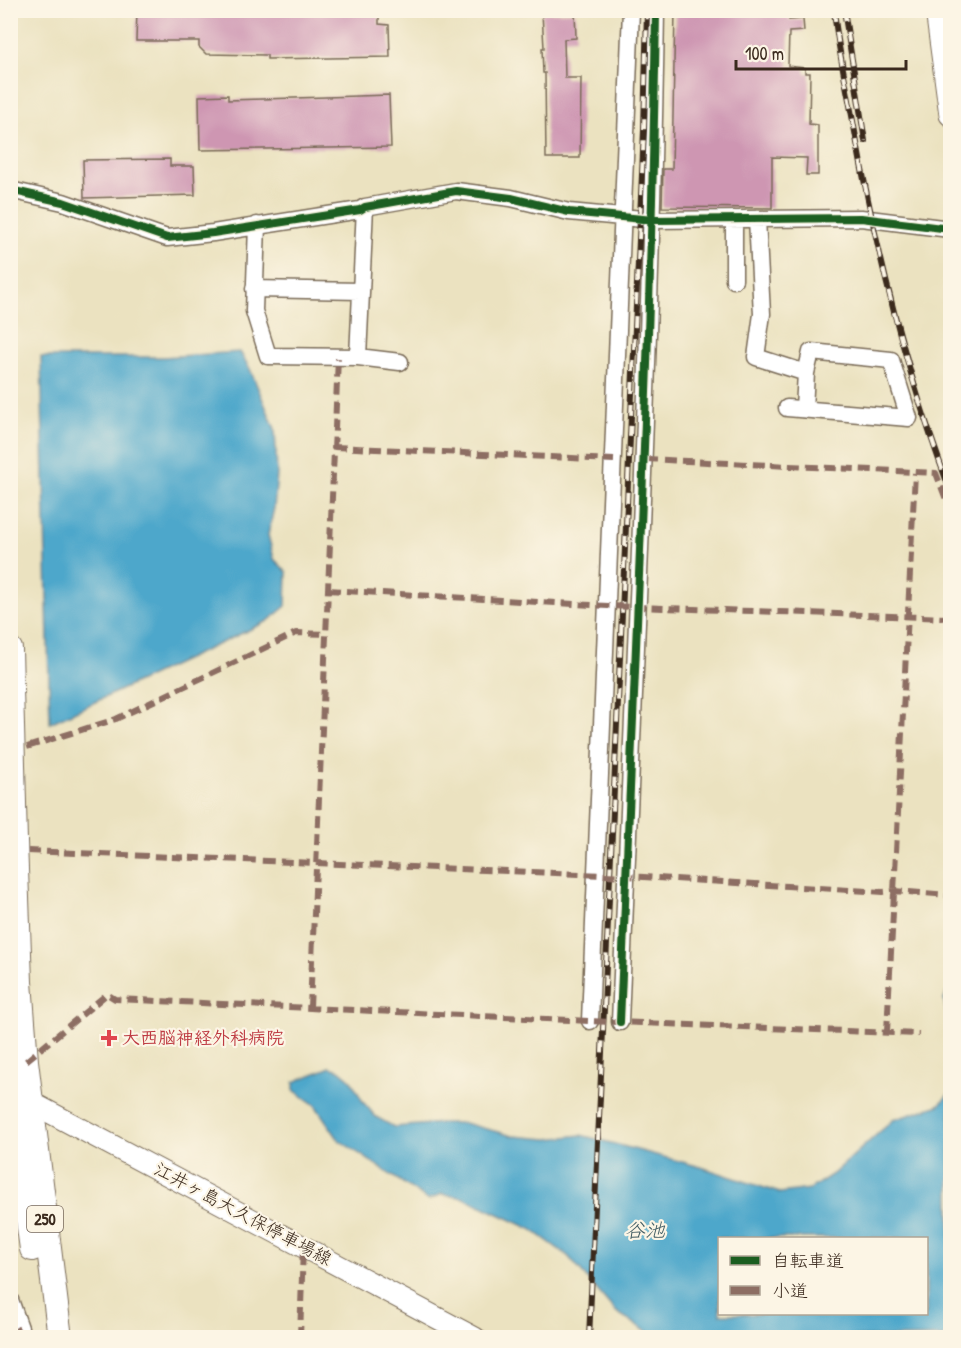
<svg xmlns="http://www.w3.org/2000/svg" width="961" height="1348" font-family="'Patrick Hand','Klee One',sans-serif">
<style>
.water{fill:#4da7cb;stroke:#446874;stroke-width:1.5;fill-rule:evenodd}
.building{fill:#ce96b2}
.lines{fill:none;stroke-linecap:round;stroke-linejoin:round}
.minor-casing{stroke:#796a57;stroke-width:19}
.major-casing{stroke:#796a57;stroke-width:23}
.highway-casing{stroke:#796a57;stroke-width:26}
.minor{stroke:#fff;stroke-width:16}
.major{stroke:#fff;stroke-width:21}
.highway{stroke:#fff;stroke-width:24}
.rail-casing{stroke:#3b2a1e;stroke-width:6}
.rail{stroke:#fcf5e5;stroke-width:4;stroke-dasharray:11;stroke-linecap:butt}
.quiet{stroke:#8d6e63;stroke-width:6;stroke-dasharray:12 6;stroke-linecap:butt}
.cycleway-casing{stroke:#fcf5e5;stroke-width:11}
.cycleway{stroke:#1b5e20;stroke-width:8}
.health-dot{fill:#e0444e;stroke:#fcf5e5;stroke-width:2}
.labels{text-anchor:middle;stroke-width:4.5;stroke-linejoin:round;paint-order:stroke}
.shield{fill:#fcf5e5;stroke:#75675a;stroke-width:1.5}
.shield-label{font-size:16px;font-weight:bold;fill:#3b2a1e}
.health-label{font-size:18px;font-weight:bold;fill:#be3a42;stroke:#fcf5e5;text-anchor:start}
.street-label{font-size:18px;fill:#3b2a1e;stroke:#fcf5e5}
.water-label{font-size:20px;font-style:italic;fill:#425c63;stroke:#fcf5e5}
</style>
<rect width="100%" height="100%" fill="#fcf5e5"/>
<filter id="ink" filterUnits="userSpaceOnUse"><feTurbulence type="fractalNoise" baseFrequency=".0167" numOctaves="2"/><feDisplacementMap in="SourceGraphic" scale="12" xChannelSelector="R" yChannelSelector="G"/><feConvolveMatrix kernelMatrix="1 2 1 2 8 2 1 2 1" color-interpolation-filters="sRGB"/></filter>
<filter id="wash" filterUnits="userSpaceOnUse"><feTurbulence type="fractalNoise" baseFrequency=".008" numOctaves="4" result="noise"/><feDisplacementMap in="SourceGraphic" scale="24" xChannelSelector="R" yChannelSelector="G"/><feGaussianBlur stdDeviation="1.35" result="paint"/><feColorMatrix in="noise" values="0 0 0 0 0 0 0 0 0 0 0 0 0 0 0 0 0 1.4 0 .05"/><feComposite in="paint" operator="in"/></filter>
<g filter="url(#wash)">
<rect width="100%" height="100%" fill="#ebe2c0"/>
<path class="water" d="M240,352L250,369L275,429L277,474L274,508L268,535L274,559L287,572L286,606L268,621L50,723L41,357H163Z
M950,984V1029L944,1000Z
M330,1067L339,1070L351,1080L363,1102L376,1117L394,1127L443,1123H464L513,1136L548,1139L581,1135L701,1167L780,1193L810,1189L833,1174L893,1120L939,1105L950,1093V1337H655L615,1311L568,1256L531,1229L464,1198L442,1194L428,1200L339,1140L315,1105L294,1090V1082ZM720,1238H926V1314H720Z"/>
<g id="blocks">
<path class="building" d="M137,10H379V24L389,25L390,57L267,59V55L206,54L199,47V41H136Z
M675,10H790L789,20L803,19L804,31L789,32L788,66L805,68V73H810L809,124L818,125V175H806L807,158L772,157V208L662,207L663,169H672Z
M575,12L576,38L564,39L565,78H581L580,158H546L545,73H543L542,48H544L542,13Z
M228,95V100L389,95L391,147L200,150L199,96Z
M170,159V166H194L195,195L84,198L83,160Z"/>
</g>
</g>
<g filter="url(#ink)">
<use href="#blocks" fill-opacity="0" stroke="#796a57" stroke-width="1.5"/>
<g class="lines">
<g class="minor-casing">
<path id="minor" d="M10,190L63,202L167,238L213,233L360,210L365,207L456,191L511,198L569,212L653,220L861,218L950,229
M734,219V280
M757,219L762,314L756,357L806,373
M257,225L254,311L268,356L358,357L365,207
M254,289L360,291
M358,357L400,362
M787,408L909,418L891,360L811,352L806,373L804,408
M590,1021L631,10
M620,1022C634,685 651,348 656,10
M10,1300L20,1328"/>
</g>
<g class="major-casing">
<path id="major" d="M936,10L950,115
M19,1096L475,1338"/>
</g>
<g class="highway-casing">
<path id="highway" d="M10,649L15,841L20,982L26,1061L60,1338
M10,1089L32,1249"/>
</g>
<use href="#minor" class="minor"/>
<use href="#major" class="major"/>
<use href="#highway" class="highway"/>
<g class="rail-casing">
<path id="rail" d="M834,10C838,51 848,92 855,132C877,255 906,374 950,490
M844,10L865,141
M589,1338L644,130L647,10"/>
</g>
<use href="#rail" class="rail"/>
<path class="quiet" d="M334,447L614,460
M645,459L936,473L950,510
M328,590L608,606L950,618
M27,747L116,719L296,633L325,634
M28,851L626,876L883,892L894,891L950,895
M310,1007L338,358
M887,1032L915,473
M26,1061L107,994L115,999L590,1021L919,1034
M10,1335L20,1328L22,1338
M300,1338L303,1246"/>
<g class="cycleway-casing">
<path id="cycleway" d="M10,190L63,202L167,238L213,233L360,210L365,207L456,191L511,198L569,212L653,220L861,218L950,229
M620,1022C634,685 651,348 656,10"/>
</g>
<use href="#cycleway" class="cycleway"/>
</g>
</g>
<path class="health-dot" d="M106 1029h6v6h6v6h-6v6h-6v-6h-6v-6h6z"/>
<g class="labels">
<rect class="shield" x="27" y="1206" width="36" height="26" rx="4.5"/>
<g class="shield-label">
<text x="45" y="1225">250</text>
</g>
<g class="health-label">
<text x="122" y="1044">大西脳神経外科病院</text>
</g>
<g class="street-label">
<text transform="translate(243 1214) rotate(28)" y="6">江井ヶ島大久保停車場線</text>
</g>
<g class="water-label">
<text x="645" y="1237">谷池</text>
</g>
</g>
<rect width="961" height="1348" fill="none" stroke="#fcf5e5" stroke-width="36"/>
<rect x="718" y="1237" width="210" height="78" fill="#fcf5e5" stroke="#afa495" stroke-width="1.5"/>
<rect x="730" y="1256" width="30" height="9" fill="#1b5e20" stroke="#afa495" stroke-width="1.5"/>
<text x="772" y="1267" font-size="18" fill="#3b2a1e">自転車道</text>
<rect x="730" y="1286" width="30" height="9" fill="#8d6e63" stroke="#afa495" stroke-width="1.5"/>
<text x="772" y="1297" font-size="18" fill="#3b2a1e">小道</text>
<path d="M736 60v9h170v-9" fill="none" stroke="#3b2a1e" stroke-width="3"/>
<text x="745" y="60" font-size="18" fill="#3b2a1e" stroke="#fcf5e5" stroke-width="4.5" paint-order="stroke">100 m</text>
</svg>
